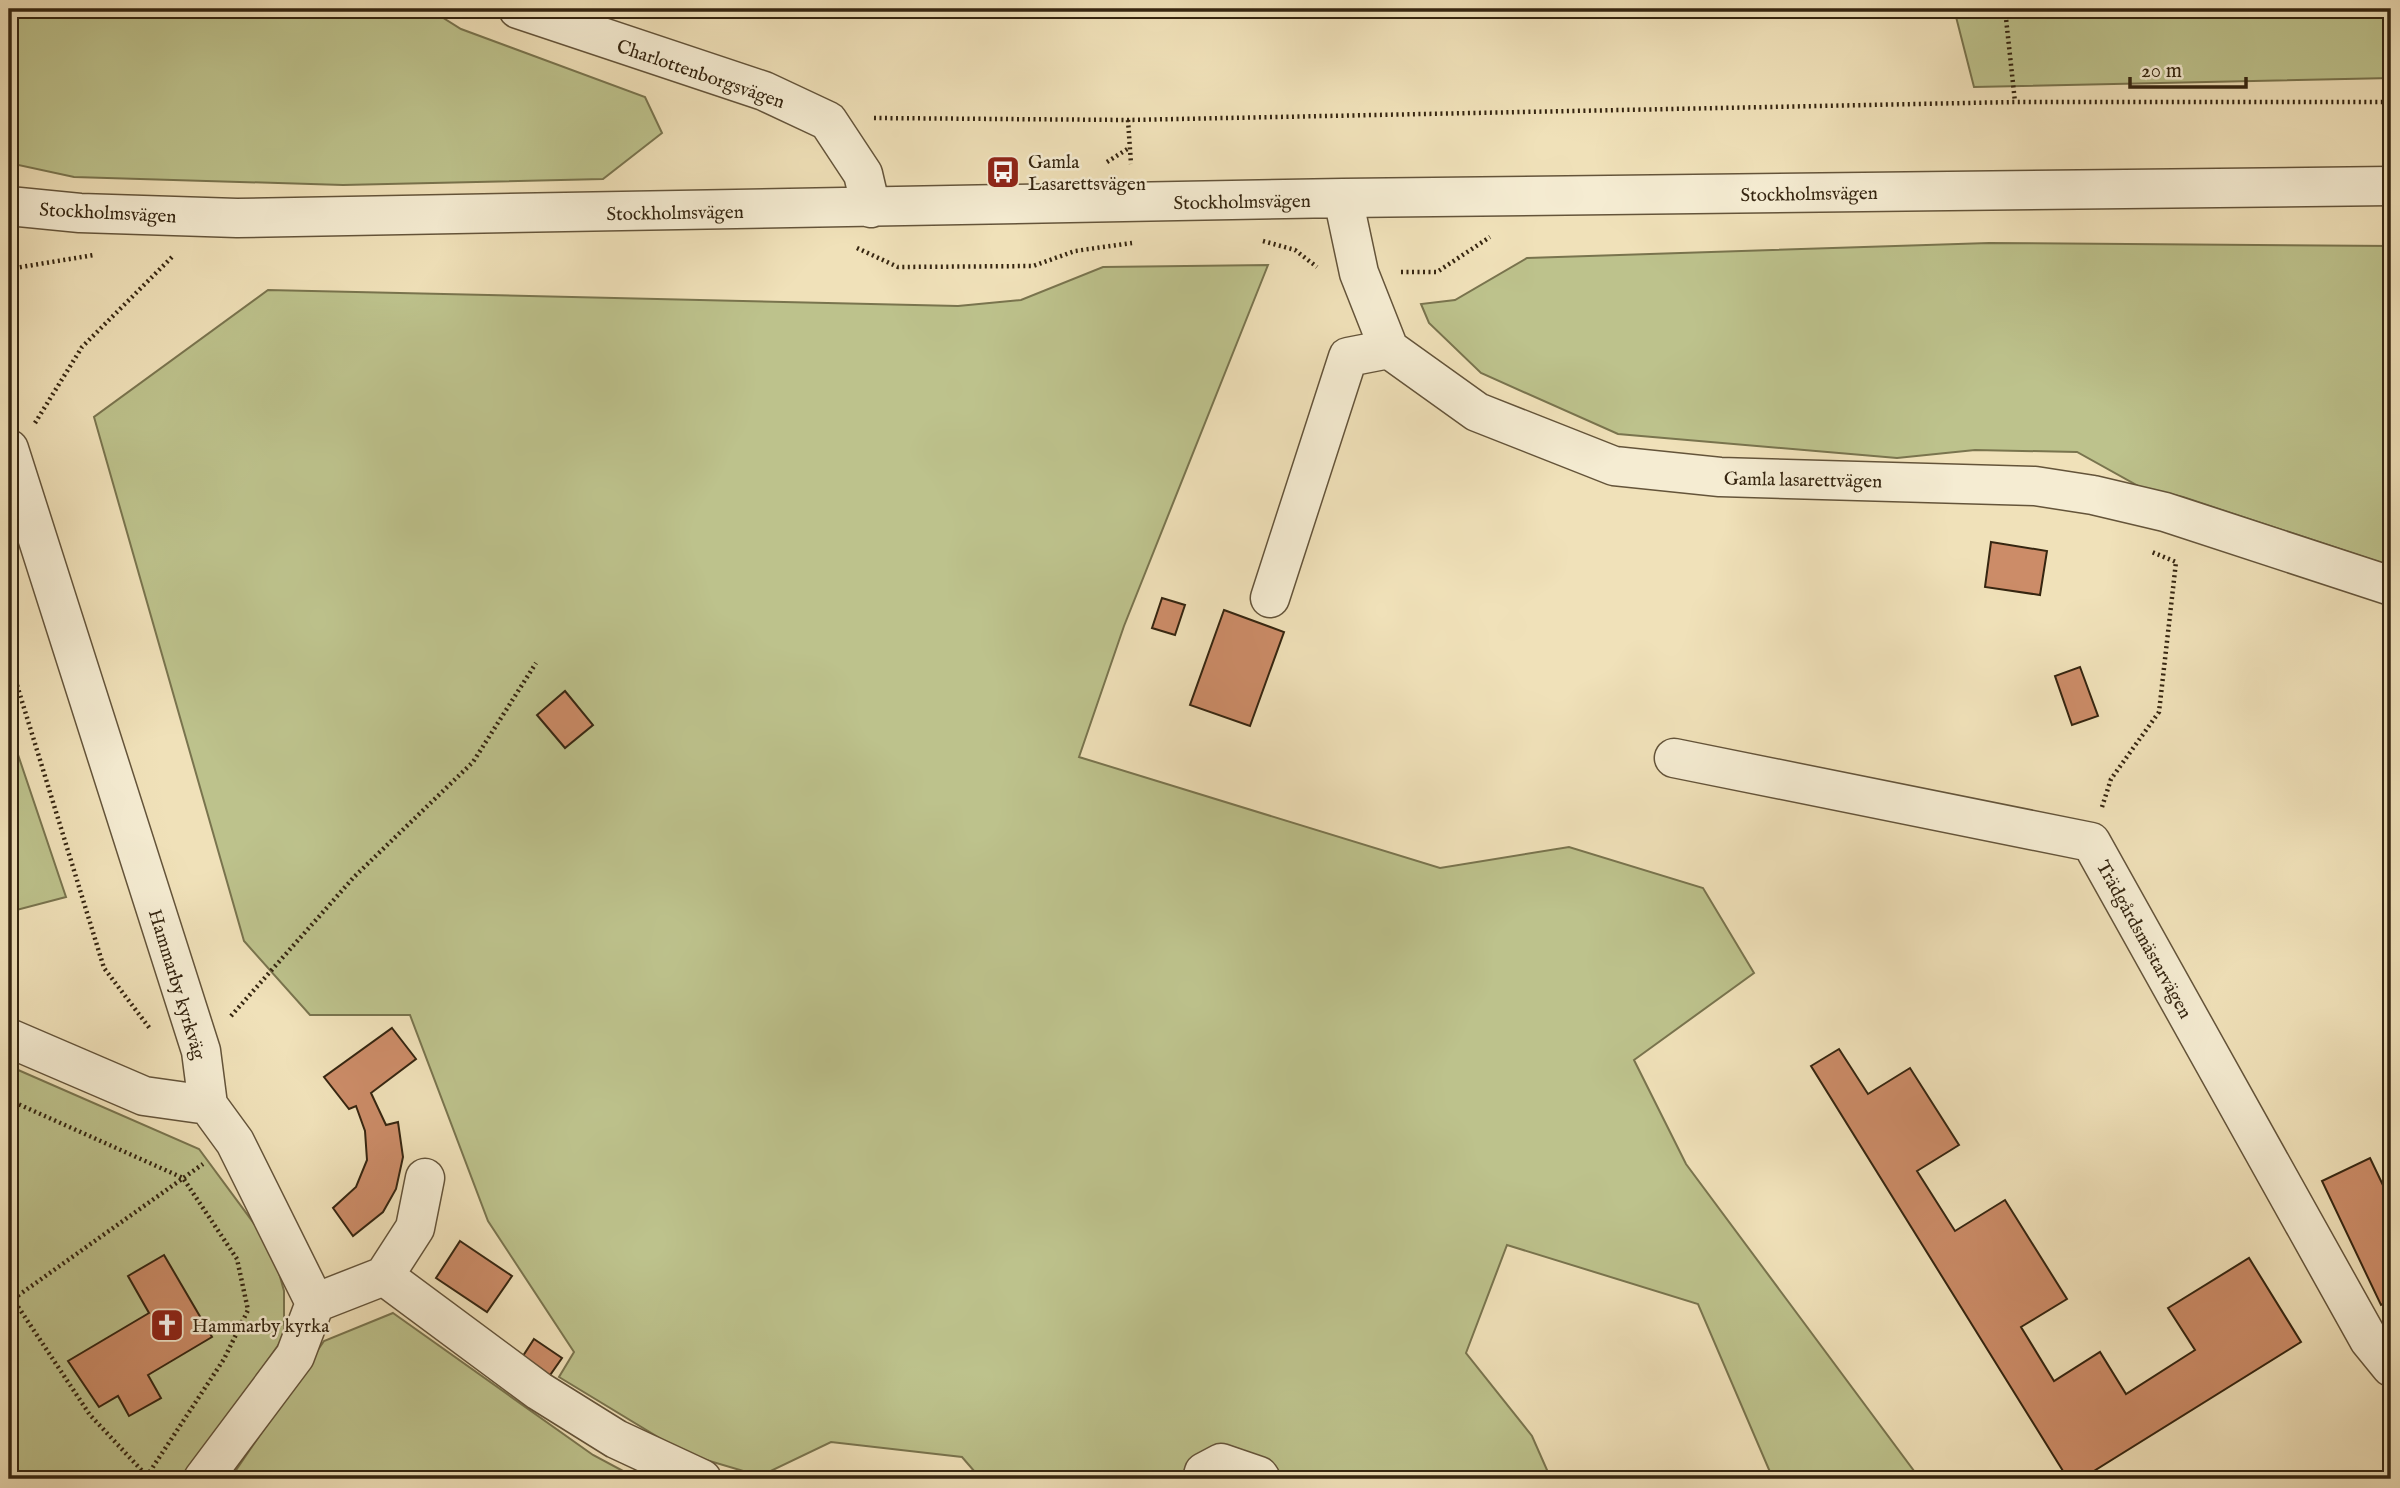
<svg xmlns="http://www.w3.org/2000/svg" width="2400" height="1488" font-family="'IM FELL English',serif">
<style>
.green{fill:#bdc28c;stroke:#79744e;stroke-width:2}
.building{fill:#cc8c68;stroke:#352510;stroke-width:2}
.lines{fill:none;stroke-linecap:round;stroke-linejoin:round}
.minor-casing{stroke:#64543a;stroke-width:41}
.path{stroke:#352510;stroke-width:4.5;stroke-dasharray:2 3.5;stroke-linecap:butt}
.minor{stroke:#f5ecd2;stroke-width:38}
.labels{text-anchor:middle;stroke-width:5;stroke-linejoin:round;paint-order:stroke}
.street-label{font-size:19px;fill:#352510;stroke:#f5ecd2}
.poi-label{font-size:19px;fill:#352510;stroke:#f5ecd2;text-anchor:start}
</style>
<rect width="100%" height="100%" fill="#f0e1b9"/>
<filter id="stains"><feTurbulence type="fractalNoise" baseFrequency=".00286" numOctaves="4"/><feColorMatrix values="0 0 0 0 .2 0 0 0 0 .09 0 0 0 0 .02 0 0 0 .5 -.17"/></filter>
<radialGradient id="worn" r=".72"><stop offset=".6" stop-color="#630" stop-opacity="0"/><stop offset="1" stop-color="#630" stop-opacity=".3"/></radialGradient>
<path class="green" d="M9,9H429L461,29L645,97L662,133L603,179L343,185L74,177L9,163Z
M1954,9H2391V78L1974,87Z
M1989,243L2391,246V566L2183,497L2142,488L2077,452L1975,450L1897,458L1618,434L1481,373L1429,323L1421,304L1455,300L1527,258Z
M1268,265L1124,626L1079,757L1440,868L1569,847L1703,888L1754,973L1634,1060L1686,1164L1920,1479H1773L1698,1304L1507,1245L1466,1353L1532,1436L1551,1479H981L962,1457L831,1442L760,1476L686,1454L559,1377L574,1352L488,1221L410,1015H310L244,941L94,417L268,290L958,306L1021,300L1103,267Z
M9,728L66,897L9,912Z
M9,1066L199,1149L272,1248L284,1291V1337L184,1479H9Z
M393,1313L593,1455L638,1479H230L324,1341Z"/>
<path class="building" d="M1991,542L2047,551L2040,595L1985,587Z
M1162,598L1185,605L1175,635L1152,628Z
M1224,610L1284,632L1250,726L1190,705Z
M2080,667L2098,716L2072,725L2055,676Z
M565,691L593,725L565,748L537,715Z
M392,1028L416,1059L371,1093L386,1125L398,1122L403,1157L396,1189L383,1212L353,1236L333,1208L356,1187L367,1160L365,1131L356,1106L349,1109L324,1077Z
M1839,1049L1868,1094L1910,1068L1959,1145L1917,1171L1955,1231L2005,1200L2067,1299L2021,1327L2054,1381L2100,1352L2126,1394L2195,1350L2168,1308L2249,1258L2301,1342L2081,1479H2068L1811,1066Z
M2370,1158L2391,1202V1300L2381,1305L2322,1181Z
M460,1241L512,1276L487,1312L436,1278Z
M164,1255L212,1337L148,1375L161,1398L129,1416L118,1396L99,1407L68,1361L149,1313L128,1276Z
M534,1339L562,1358L548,1378L521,1359Z"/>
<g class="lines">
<g class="minor-casing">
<path id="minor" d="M518,9L764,91L828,121L863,174L871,208
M1343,198L1359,273L1389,349L1477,412L1614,466L1720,477L2035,486L2093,495L2165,512L2391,586
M9,206L80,213L237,218L1343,198L2391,186
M9,449L201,1051L208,1105L235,1142L315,1303L295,1356L203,1479
M1270,598L1348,357L1389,349
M1674,758L2091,842L2369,1340L2391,1367
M9,1038L144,1096L208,1105
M384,1276L415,1228L425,1178
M315,1303L384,1276L539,1391L616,1439L702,1479
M1202,1479L1204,1472L1221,1463L1259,1476L1261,1479"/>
</g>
<path class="path" d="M2005,9L2015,102
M874,118L1128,120L2015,102H2391
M1128,120L1131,164
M1107,162L1129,148
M1263,241L1295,250L1317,267
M857,248L898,267L1033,266L1075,251L1132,243
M9,269L94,255
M1401,272H1437L1490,237
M35,423L82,347L173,256
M9,659L104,968L151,1030
M2102,807L2111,779L2159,712L2176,562L2152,552
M231,1016L354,877L473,762L536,663
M9,1100L183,1178L237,1259L248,1310L224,1359L147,1476
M9,1293L90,1415L147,1476L144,1479
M9,1302L203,1164"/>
<use href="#minor" class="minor"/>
</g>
<defs>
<g id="bus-square" transform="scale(1.75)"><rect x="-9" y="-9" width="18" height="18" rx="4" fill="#8f2418" stroke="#f5ecd2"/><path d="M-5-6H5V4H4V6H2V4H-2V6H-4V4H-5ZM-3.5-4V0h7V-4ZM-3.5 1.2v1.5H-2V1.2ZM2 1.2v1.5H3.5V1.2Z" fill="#fff"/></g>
<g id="church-square" transform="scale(1.75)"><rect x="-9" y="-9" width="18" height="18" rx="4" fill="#8f2418" stroke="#f5ecd2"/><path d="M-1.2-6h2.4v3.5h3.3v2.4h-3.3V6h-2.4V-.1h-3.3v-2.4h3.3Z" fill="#fff"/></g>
</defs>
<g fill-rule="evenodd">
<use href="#bus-square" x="1003" y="172"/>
<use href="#church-square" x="167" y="1325"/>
</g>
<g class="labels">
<g class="street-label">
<text transform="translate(701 73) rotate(19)" y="7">Charlottenborgsvägen</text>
<text transform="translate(1809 193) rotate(-1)" y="7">Stockholmsvägen</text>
<text transform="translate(1242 201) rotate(-1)" y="7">Stockholmsvägen</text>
<text transform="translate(108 212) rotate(3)" y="7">Stockholmsvägen</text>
<text transform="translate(675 212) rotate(-1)" y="7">Stockholmsvägen</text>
<text transform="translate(1803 479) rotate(1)" y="7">Gamla lasarettvägen</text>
<text transform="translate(2145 939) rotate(61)" y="7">Trädgårdsmästarvägen</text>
<text transform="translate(178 984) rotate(73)" y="7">Hammarby kyrkväg</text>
</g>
<g class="poi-label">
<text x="1028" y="168">Gamla<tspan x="1028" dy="22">Lasarettsvägen</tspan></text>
<text x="192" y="1332">Hammarby kyrka</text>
</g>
</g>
<rect width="2400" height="1488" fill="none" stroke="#f0e1b9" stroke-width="35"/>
<rect x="10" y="10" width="2379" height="1467" fill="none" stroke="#352510" stroke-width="3.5"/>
<rect x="18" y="18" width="2365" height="1453" fill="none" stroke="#352510" stroke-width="2"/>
<path d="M2130 77v10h116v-10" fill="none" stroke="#352510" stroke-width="3.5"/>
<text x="2141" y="77" font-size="21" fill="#352510" stroke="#f5ecd2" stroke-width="5" paint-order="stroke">20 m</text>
<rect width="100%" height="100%" filter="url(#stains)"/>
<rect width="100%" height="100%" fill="url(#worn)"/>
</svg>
